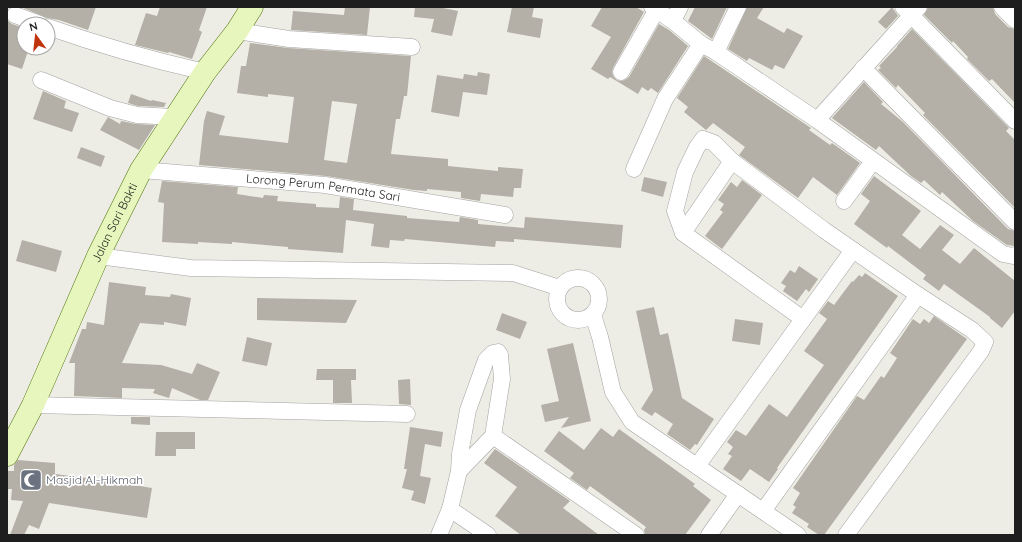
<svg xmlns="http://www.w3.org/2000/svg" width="1022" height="542" font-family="Quicksand,sans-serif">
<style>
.building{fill:#b4afa7;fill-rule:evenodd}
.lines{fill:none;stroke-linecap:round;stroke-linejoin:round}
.street-casing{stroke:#a2a2a2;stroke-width:17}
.secondary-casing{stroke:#4e6f0b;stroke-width:23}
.street{stroke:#fff;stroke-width:16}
.secondary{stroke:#e6f6bc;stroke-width:22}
.labels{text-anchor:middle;stroke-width:3.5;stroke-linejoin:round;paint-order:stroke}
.street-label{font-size:12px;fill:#1e1e1e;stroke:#fff}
.worship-label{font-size:12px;fill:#5b616d;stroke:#fff;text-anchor:start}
</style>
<rect width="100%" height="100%" fill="#eeede5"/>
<path class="building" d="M21,7H96L88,30L59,20L47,18Z
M160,7H207L199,30L202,32L192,59L169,52L168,53L135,45L146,13L157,16Z
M345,7H370L367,35L291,30L293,11L344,15Z
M415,7H438L458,11L452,36L431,32L434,19L414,17Z
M512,7H534L532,17L543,19L540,38L507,32Z
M602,7H636L644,12L613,68L612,72L613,76L617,80L621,81L625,80L629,77L659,24L669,30L688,46L658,93L651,88L648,91L642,87L638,94L610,77L608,79L591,69L611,37L591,26Z
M695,7H727L712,39L688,21Z
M747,7H764L757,18L784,33L787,28L803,36L784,69L775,65L772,70L749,58L747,61L728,49Z
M892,7L898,16L886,29L878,22Z
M928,7H993L995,14L1008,27L1015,29V103L992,79L989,81L967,59L968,57L953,41L952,43L924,15Z
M7,20L12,24L24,28V48H29L22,69L7,64Z
M912,29L1009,128L1006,131L1015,140V208L923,115L925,113L898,85L896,88L878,70L881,68L879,66L897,47V46Z
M250,43L288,48L411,56L407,96H404L400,119H396L391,154L448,159V166L498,171V167L523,169L521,188H514L513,197L481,194L480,201L461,198V192L427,189V191L414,190L326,176L199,165L204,121L207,111L225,116L219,135L288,143L294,97L268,94V97L237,93L241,66H246ZM332,101L357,104L347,163L324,160Z
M704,56L811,128L809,130L830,145L832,143L860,163L837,195L813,177L798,198L739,155L745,147L713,123L706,130L684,112L688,107L677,98Z
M478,72L490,74L487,95L463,92L459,117L431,112L437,75L463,79L464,74L477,76Z
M864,82L883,102L881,104L903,122L1008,229L1015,231V246L1007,245L973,221L942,192L940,195L924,180L921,183L911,176L879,146L876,150L832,118Z
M43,91L66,101L64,108L79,113L72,132L33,119Z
M131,94L151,101L152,100L166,103L164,107L138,106L128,103Z
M108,117L120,124L121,121L136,124L155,125L139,150L100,130Z
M81,147L105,156L101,167L77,158Z
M874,176L921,211L902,235L920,249L940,225L954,235L942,250L960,264L974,248L1015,281V311L1002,328L990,318V317L944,284L939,291L923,279L926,275L888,246L887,248L854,224L870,201L861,194Z
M644,177L667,182L663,197L641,191Z
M742,180L762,195L722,249L705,236L723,212L720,210L724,204L718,200L731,182L737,187Z
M162,181L238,187L237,194L263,198L264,195L278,196L277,201L316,204V207L339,208L340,197L354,199L353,210L407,216V218L459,222L460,217L478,220V224L524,228L525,217L623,225L621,248L514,239V242L496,241L495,247L405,239L404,241L390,240L389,248L371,246L374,224L346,220L343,253L288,249V247L232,242V244L198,242V244L162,242L164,203L158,202Z
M22,240L62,251L56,272L16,261Z
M799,266L818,279L809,292L806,289L797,301L783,291L786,286L781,283L790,270L795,273Z
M865,273L898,296L777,468L778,469L769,482L750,469L741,481L723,469L732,456L728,454L733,447L727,442L736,430L746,436L769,404L787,417L824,365L804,351L827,319L819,313L828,301L834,305L852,281L853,282L859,275L862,277Z
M109,282L146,287L145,295L170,297L171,294L191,298L186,326L164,322V325L140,323L122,363L161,365L192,374L197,363L220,372L208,400H200L172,388L169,398L153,393L155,389L122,388V398L74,396L75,363H69L82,329H86L87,322L104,325Z
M257,298L357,300L346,323L257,320Z
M654,307L660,335L668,333L682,398L714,419L697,445L695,444L690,450L667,434L673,424L655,412L652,416L641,409L653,390L636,311Z
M502,313L527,322L520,339L496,330Z
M934,316L967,339L824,535H819L807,527L809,524L792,513L796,507L793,505L800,493L793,488L857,396L864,400L881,376L884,378L897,358L890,353L913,319L920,324L924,319L929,323Z
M735,319L763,323L760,345L732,341Z
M247,337L272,343L267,366L242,361Z
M573,343L591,421L561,428L569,417L545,422L541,405L559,401L547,349Z
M317,369H356V380H351L352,403H333V380H316Z
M410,379L411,405L399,404L398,380Z
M131,417H150V425L131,424Z
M410,427L443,432L441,447L425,444L420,476L431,478L425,504L411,500L414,491L402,488L407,469H404Z
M601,428L613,437L619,429L695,484L693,486L711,500L685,535H645L644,530L646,527L590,486L587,490L570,478L574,473L544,451L559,431L584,450Z
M156,432H195V449H176V456H155Z
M495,449L570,501L563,508L599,535H521L495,516L517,487L484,463Z
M18,460L55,463V474L110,481L152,488L147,518L49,503L39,529L29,525L24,535H10L23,501L11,500L12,489H7V471H14V465Z"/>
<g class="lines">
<g class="street-casing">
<g id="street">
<path d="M652,7L673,21L701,44L716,52L817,120L1003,254L1013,256L1015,255"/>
<path d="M903,7L1015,121"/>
<path d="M1002,7L1015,20"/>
<path d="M15,15L40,24"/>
<path d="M673,21L680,7"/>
<path d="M48,27C99,45 152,60 205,72"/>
<path d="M237,31L289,39L412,47"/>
<path d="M716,52L738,7"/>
<path d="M863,68L1015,222"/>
<path d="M621,72L656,11"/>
<path d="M41,80L110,108L137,115L174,117"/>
<path d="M817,120L919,7"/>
<path d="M732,161L683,233L803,319"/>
<path d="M634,169L665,99L701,44"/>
<path id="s1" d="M141,170L325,185L505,215"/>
<path d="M844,201L873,161"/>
<path d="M683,233L675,211L685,172L697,147L703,139L714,143L732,161L824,230L918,295L972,330L985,342L981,351L846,535"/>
<path d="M98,256L191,268L513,273L560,288"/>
<circle cx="578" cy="299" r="21"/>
<path d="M593,315L600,337L613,392L632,422L798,535"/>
<path d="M33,405L407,414"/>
<path d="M493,436L636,535"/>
<path d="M697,466L853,250"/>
<path d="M450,509L488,535"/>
<path d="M763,511L918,295"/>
<path d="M439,535L450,509L459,471L460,454L468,410L486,360L493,353L498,352L500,355L502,379L493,436L459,471"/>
<path d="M709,535L738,494"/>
</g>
</g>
<g class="secondary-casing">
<g id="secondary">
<path id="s2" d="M7,455L33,405L98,256L141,170L205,72L237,31L252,7"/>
</g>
</g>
<use href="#street" class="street"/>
<use href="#secondary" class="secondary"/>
</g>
<defs>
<g id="mosque-square" transform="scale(1.15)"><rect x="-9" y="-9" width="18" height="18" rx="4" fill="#6b7280" stroke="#fff"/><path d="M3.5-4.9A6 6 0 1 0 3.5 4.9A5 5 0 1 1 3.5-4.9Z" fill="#fff"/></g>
</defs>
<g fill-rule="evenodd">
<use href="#mosque-square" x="31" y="480"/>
</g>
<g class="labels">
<g class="street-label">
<text dy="4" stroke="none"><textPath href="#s1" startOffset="183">Lorong Perum Permata Sari</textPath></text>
<text dy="4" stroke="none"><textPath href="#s2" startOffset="256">Jalan Sari Bakti</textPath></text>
</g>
<g class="worship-label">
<text x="46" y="484">Masjid Al-Hikmah</text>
</g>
</g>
<rect width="1022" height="542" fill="none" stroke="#1e1e1e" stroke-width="16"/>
<g transform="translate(36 36) rotate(345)"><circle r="19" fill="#ffffff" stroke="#a5a5a5"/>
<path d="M0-3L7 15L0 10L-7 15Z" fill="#c0340c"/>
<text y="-6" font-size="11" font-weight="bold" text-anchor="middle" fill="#1e1e1e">N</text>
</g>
</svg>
